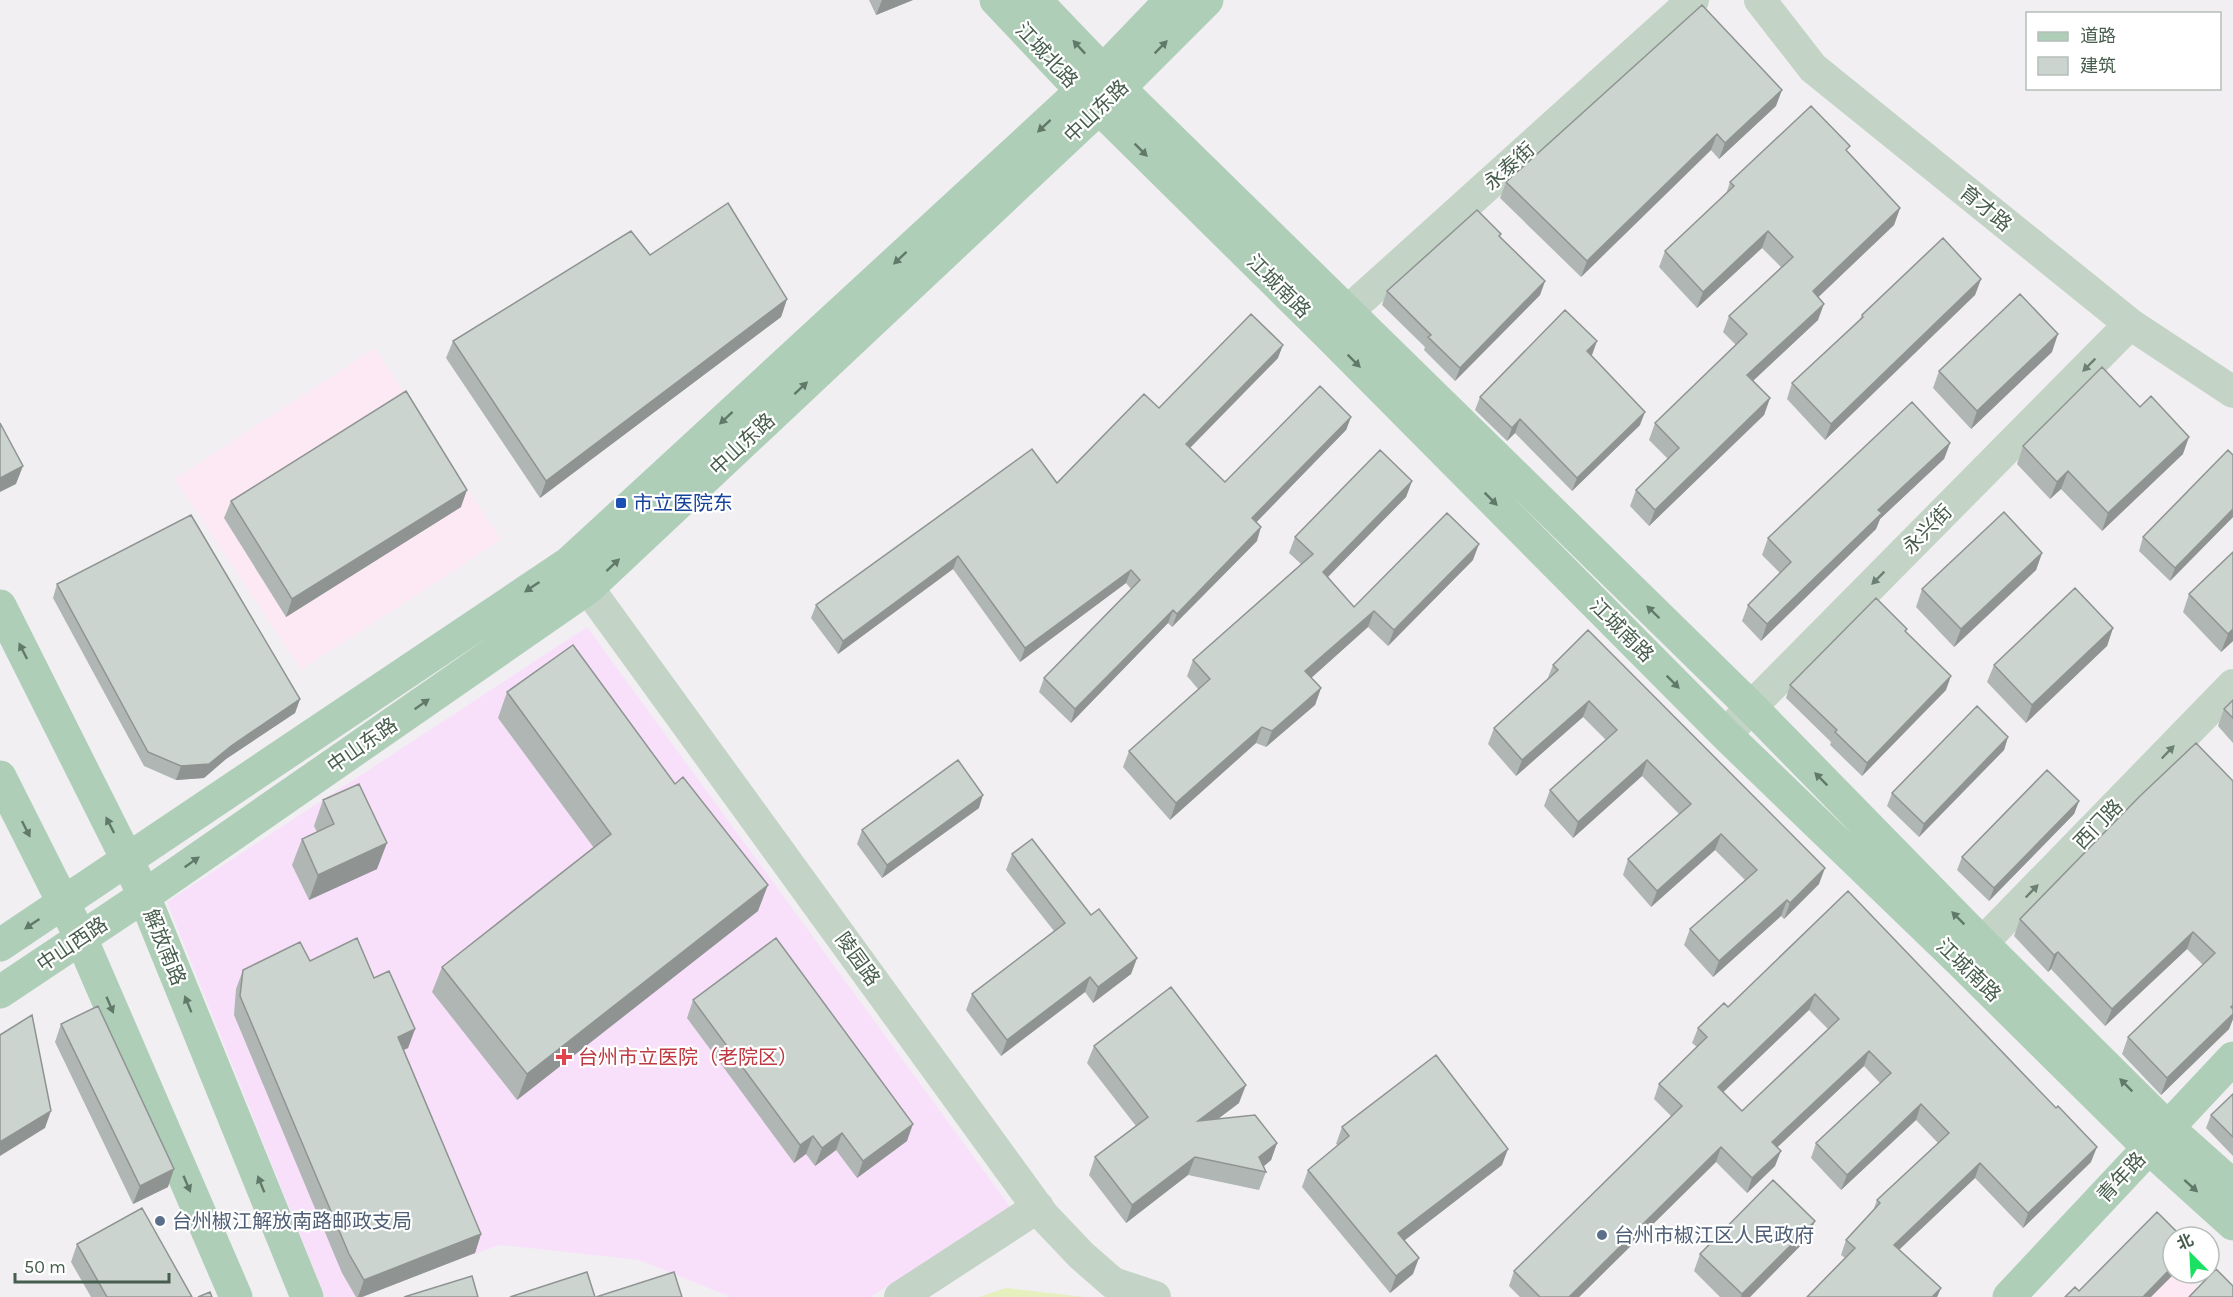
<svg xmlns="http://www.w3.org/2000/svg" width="2233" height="1297" font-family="Karla,'Noto Sans SC',sans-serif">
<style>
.commercial{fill:#fce9f3}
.medical{fill:#f8e0fb}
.green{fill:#e6efbe}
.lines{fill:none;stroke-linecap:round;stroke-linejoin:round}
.minor{stroke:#c3d4c7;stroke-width:32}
.major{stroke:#afceb8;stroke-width:33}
.wall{fill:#afb6b3;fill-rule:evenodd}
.shaded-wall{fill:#8f9492}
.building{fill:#ccd4d0;stroke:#8f9492;stroke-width:1.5;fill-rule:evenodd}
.oneway{fill:#617968}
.oneway2{fill:#6c8172}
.transit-dot{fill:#1a4fb4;stroke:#fff;stroke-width:2}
.health-dot{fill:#e0444e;stroke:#fff;stroke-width:2}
.service-dot{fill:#5c6f8a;stroke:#fff;stroke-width:2}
.labels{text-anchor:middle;stroke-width:4.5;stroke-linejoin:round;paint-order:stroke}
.street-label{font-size:20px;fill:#475d4d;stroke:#fff}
.transit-label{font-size:20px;fill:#164399;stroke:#fff;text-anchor:start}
.health-label{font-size:20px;fill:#be3a42;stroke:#fff;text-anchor:start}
.service-label{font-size:20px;fill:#4e5e75;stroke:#fff;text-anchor:start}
</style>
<rect width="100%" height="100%" fill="#f1eff2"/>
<path class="commercial" d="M375,348L501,540L301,670L175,479Z
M2173,1273H2182L2208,1297H2126Z"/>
<path class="medical" d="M587,627L1013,1211L870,1297H731L639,1260L500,1245L353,1297H325L167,902Z"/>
<path class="green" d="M1006,1288L1085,1297H979Z"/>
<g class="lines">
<path class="minor" d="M1760,0L1813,68L2130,324L2233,392
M1330,330L1347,312L1693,0
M588,588L1043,1215L1081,1255L1113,1283L1155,1297
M1726,735L1751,707L2130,324
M1961,961L1982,943L2233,685
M900,1297L1038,1207"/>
<path class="major" d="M996,0L1082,91L1327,333L1726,735L1961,962L2149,1148L2233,1224
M1035,0L1120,89L1751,707L1982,943L2167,1127L2233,1186
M0,606L127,859L144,896L307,1297
M0,777L81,938L236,1297
M0,945L569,563L1102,72L1171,0
M0,992L144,896L588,588L1099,108L1207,0
M2009,1297L2233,1058"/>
</g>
<path class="wall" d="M869,0H913L876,15Z
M1776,106L1719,159L1711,150L1581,277L1500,198L1506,182Z
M1848,153L1900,208L1894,225L1818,297V320L1753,381L1770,398L1764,415L1649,526L1630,506L1636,490L1668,459L1649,440L1655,423L1736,345L1723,332L1729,316L1781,267L1762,248L1697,308L1659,267L1665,251L1726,194L1730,182Z
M1500,237L1545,281L1540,295L1455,381L1424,350L1425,347L1382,305L1387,291Z
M650,255L787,299L781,317L540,498L446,358L453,341Z
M1981,279L1975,295L1825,440L1787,399L1792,383L1859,321L1862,315Z
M1597,341L1591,356L1640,425L1572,491L1515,433L1507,441L1475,410L1480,397Z
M2052,352L1971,429L1933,388L1939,371Z
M1278,358L1190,448L1225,482L1351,417L1346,430L1256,522L1257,541L1172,627L1168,623L1071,723L1039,692L1044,678L1131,589L1126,583L1020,662L953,569L838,654L811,618L816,605L1057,483L1159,408Z
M1950,443L1944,459L1880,519L1876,529L1761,641L1742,621L1748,605L1780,573L1762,555L1768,538Z
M2023,446L2183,454L2102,531L2061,489L2050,499L2017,464Z
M2233,455V517L2170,581L2139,551L2143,537Z
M1412,481L1406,497L1328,577L1354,607L1473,560L1388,646L1368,627L1311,678L1321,688L1315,705L1266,747L1256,743L1170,820L1123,767L1129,751L1198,689L1187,676L1193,660L1301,564L1289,553L1295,537Z
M231,501L461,507L286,617L224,518Z
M2233,552V641L2221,652L2183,612L2189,594Z
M2042,553L2036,570L1954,647L1916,607L1922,589Z
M57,584L300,699L295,713L226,759L204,778L176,780L144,766L53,598Z
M2113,628L2107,646L2026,723L1987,682L1994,665Z
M1906,632L1946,690L1862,776L1830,745L1831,742L1786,698L1790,685Z
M1553,665L1819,884L1784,919L1781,916L1713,977L1684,945L1690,929L1745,880L1715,850L1651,907L1623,875L1628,859L1679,814L1642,776L1573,838L1544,806L1550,790L1606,740L1583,717L1516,776L1488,744L1494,728L1547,680Z
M507,692L758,911L517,1100L432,992L442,967L594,848L498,718Z
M2233,700V743L2218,726L2224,709Z
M2008,737L2004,750L1919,837L1887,806L1892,793Z
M2233,781V1019L2229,1029L2161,1095L2122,1054L2128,1037L2203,965L2187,949L2105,1026L2051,969L2048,972L2014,936L2020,919Z
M323,800L377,869L309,900L292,865L302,839L317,832L314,826Z
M2079,801L2074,814L1989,901L1957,870L1962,857Z
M979,808L882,878L857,844L862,830Z
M1012,854L1091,915L1137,958L1131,974L1093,1003L1085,992L1001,1056L966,1010L972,994L1054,931L1006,870Z
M1848,891L2091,1162L2023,1228L1975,1178L1899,1250L1941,1288L1937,1297H1807L1845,1258L1841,1255L1846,1240L1873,1211L1877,1200L1938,1143L1916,1120L1841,1190L1811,1158L1816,1143L1880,1083L1864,1066L1777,1147L1775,1166L1747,1193L1716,1162L1579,1297H1520L1509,1286L1514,1271L1671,1116L1654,1099L1659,1084L1697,1047L1692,1043L1698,1028L1728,1007ZM1809,1010L1828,1029L1742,1111L1723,1092Z
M310,961L415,1029L408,1048L404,1050L481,1234L475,1253L362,1297H356L342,1273L234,1015L236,989L243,970Z
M693,1000L907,1141L857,1178L836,1150L815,1166L806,1154L794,1163L687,1018Z
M61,1024L168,1187L133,1204L55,1042Z
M1094,1046L1239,1103L1218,1119L1277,1143L1271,1160L1263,1167L1266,1172L1259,1190L1188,1175L1126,1223L1089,1175L1095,1157L1136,1126L1087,1063Z
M2233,1094V1156L2206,1128L2211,1115Z
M1342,1127L1502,1165L1405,1240L1413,1274L1390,1293L1302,1187L1308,1170L1338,1145L1336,1144Z
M1808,1238L1750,1297H1720L1694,1271L1700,1254Z
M77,1244L192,1297H91L71,1262Z"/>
<path class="shaded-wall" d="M882,0H913L876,15Z
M1782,90L1776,106L1719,159L1725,143Z
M1717,134L1711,150L1581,277L1587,261Z
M1900,208L1894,225L1807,308L1813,291Z
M1768,231L1762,248L1697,308L1703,292Z
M1981,279L1975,295L1825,440L1831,424Z
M1545,281L1540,295L1455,381L1460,368Z
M787,299L781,317L540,498L546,481Z
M1824,304L1818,320L1741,392L1747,375Z
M2058,334L2052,352L1971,429L1977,411Z
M1597,341L1592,355L1582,365L1587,351Z
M1283,345L1278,358L1181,457L1186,444Z
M1770,398L1764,415L1649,526L1655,510Z
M1645,412L1640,425L1572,491L1577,478Z
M1351,417L1346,430L1247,532L1252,518Z
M1520,419L1515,433L1507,441L1512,428Z
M2189,437L2183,454L2102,531L2108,513Z
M1950,443L1944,459L1880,519L1876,529L1761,641L1767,624L1878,510Z
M23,466L16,484L0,492V478Z
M2068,471L2061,489L2050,499L2057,482Z
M1412,481L1406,497L1317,588L1323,572Z
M467,490L461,507L286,617L292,599Z
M2233,509V517L2170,581L2175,568Z
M1261,527L1257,541L1172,627L1177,614Z
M1479,544L1473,560L1388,646L1394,630Z
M2042,553L2036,570L1954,647L1961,629Z
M958,556L953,569L838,654L843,641Z
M1131,570L1126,583L1020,662L1025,648Z
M1173,610L1168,623L1071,723L1075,709Z
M1374,611L1368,627L1300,688L1305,671Z
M2113,628L2107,646L2026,723L2032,705Z
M2233,629V641L2221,652L2228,634Z
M1951,676L1946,690L1862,776L1867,763Z
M1321,688L1315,705L1266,747L1272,731Z
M300,699L295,713L226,759L204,778L176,780L181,766L231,746Z
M1589,701L1583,717L1516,776L1522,760Z
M1262,727L1256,743L1170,820L1176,803Z
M2008,737L2004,750L1919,837L1924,824Z
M1647,760L1642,776L1573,838L1578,822Z
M983,795L979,808L882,878L887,865Z
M2079,801L2074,814L1989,901L1994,888Z
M1721,834L1715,850L1651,907L1657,891Z
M387,843L377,869L309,900L318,875Z
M1825,868L1819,884L1784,919L1790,903Z
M768,885L758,911L517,1100L527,1074Z
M1787,900L1781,916L1713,977L1719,961Z
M2193,932L2187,949L2105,1026L2112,1009Z
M2058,952L2051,969L2048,972L2054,955Z
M1137,958L1131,974L1093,1003L1098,987Z
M1090,977L1085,992L1001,1056L1007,1040Z
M1815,994L1809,1010L1713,1102L1718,1087Z
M2233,1005V1019L2229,1029L2161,1095L2167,1078Z
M415,1029L408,1048L392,1055L398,1037Z
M1869,1051L1864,1066L1767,1157L1772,1142Z
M1246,1085L1239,1103L1191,1139L1198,1121Z
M1921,1104L1916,1120L1841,1190L1847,1175Z
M51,1111L45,1128L0,1156V1142Z
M913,1124L907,1141L857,1178L863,1161Z
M842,1133L836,1150L815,1166L822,1148Z
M813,1136L806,1154L794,1163L800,1145Z
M1277,1143L1271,1160L1258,1171L1259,1157Z
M1721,1147L1716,1162L1579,1297H1569Z
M2097,1147L2091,1162L2023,1228L2028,1213Z
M1508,1149L1502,1165L1392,1250L1398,1233Z
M1781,1151L1775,1166L1747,1193L1752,1178Z
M1195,1157L1188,1175L1126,1223L1132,1205Z
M1980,1163L1975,1178L1888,1260L1894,1245Z
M174,1169L168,1187L133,1204L140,1186Z
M1815,1221L1808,1238L1750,1297H1741L1742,1294Z
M481,1234L475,1253L362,1297H358L364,1280Z
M1419,1258L1413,1274L1390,1293L1396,1276Z
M2173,1266V1273H2175L2151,1297H2143Z
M1941,1288L1937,1297H1932Z"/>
<path class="building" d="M1702,5L1782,90L1725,143L1717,134L1587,261L1506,182Z
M1811,106L1850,146L1846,150L1900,208L1813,291L1824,304L1747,375L1770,398L1655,510L1636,490L1679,448L1655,423L1747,334L1729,316L1793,257L1768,231L1703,292L1665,251L1734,186L1730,182Z
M728,203L787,299L546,481L453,341L631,231L650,255Z
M1477,210L1501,234L1499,236L1545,281L1460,368L1428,337L1431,335L1387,291Z
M1943,238L1981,279L1831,424L1792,383L1863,317L1862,315Z
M2020,294L2058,334L1977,411L1939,371Z
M1565,310L1597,341L1587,351L1645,412L1577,478L1520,419L1512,428L1480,397Z
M1251,314L1283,345L1186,444L1225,482L1320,386L1351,417L1252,518L1261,527L1177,614L1173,610L1075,709L1044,678L1140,580L1131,570L1025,648L958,556L843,641L816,605L1032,449L1057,483L1144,394L1159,408Z
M2102,367L2140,407L2151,396L2189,437L2108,513L2068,471L2057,482L2023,446Z
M406,391L467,490L292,599L231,501Z
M1912,402L1950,443L1878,510L1882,513L1767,624L1748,605L1791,562L1768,538Z
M0,423L23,466L0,478Z
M1380,450L1412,481L1323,572L1354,607L1447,513L1479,544L1394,630L1374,611L1305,671L1321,688L1272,731L1262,727L1176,803L1129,751L1210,679L1193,660L1313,554L1295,537Z
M2228,450L2233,455V509L2175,568L2143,537Z
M2004,512L2042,553L1961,629L1922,589Z
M191,515L300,699L231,746L209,764L181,766L148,752L57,584Z
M2233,552V629L2228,634L2189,594Z
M2075,588L2113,628L2032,705L1994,665Z
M1876,598L1907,629L1905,631L1951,676L1867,763L1835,732L1837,730L1790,685Z
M1588,630L1825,868L1790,903L1787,900L1719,961L1690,929L1757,870L1721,834L1657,891L1628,859L1691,804L1647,760L1578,822L1550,790L1617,730L1589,701L1522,760L1494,728L1558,670L1553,665Z
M573,645L675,784L683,777L768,885L527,1074L442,967L611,834L507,692Z
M2233,700V718L2224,709Z
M1977,706L2008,737L1924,824L1892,793Z
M2196,743L2233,781V1005L2231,1007L2233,1009V1014L2167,1078L2128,1037L2215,953L2193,932L2112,1009L2058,952L2054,955L2020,919L2139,797Z
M958,760L983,795L887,865L862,830Z
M2047,770L2079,801L1994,888L1962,857Z
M359,784L387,843L318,875L302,839L334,824L323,800Z
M1032,839L1091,915L1099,909L1137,958L1098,987L1090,977L1007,1040L972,994L1065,923L1012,854Z
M1848,891L2056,1108L2058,1106L2097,1147L2028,1213L1980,1163L1894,1245L1941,1288L1932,1297H1807L1855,1248L1846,1240L1880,1203L1877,1200L1949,1133L1921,1104L1847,1175L1816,1143L1891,1073L1869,1051L1772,1142L1781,1151L1752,1178L1721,1147L1569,1297H1540L1514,1271L1682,1106L1659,1084L1707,1037L1698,1028L1724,1003L1728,1007ZM1815,994L1839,1019L1742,1111L1718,1087Z
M357,938L374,978L389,971L415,1029L398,1037L481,1234L364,1280L349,1254L240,996L243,970L300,942L310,961Z
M776,938L913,1124L863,1161L842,1133L822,1148L813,1136L800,1145L693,1000Z
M1171,987L1246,1085L1198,1121L1255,1115L1277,1143L1259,1157L1266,1172L1195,1157L1132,1205L1095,1157L1148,1117L1094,1046Z
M98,1006L174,1169L140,1186L61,1024Z
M32,1015L51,1111L0,1142V1035Z
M1436,1055L1508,1149L1398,1233L1419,1258L1396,1276L1308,1170L1349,1136L1342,1127Z
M2233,1094V1137L2211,1115Z
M1773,1180L1815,1221L1742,1294L1700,1254Z
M142,1208L192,1297H107L77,1244Z
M2157,1212L2182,1237H2173V1266L2143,1297H2065L2075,1287L2079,1291Z
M2216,1269L2233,1286V1297H2189Z
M587,1272L595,1297H510Z
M674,1272L682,1297H596Z
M472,1276L478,1297H404Z
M210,1292L212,1297H198Z"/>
<defs><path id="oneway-solid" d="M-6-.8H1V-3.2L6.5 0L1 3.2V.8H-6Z" transform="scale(1.5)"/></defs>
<g class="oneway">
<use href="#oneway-solid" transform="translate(1079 47) rotate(-133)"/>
<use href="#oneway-solid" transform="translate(1161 47) rotate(-45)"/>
<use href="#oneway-solid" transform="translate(1044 126) rotate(137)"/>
<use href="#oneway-solid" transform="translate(1141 150) rotate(45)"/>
<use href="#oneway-solid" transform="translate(900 258) rotate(137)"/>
<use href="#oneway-solid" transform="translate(1354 361) rotate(45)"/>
<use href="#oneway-solid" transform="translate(801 388) rotate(-43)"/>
<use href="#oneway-solid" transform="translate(726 418) rotate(137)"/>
<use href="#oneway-solid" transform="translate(1491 499) rotate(45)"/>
<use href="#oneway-solid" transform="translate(613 565) rotate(-43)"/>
<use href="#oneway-solid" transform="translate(532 587) rotate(146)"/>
<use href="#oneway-solid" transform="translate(1653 612) rotate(-136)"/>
<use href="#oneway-solid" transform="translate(23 651) rotate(-117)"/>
<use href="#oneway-solid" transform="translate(1673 682) rotate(45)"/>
<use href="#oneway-solid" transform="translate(422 704) rotate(-35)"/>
<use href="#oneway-solid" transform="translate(1821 779) rotate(-135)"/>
<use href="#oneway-solid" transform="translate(110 825) rotate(-117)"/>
<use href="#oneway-solid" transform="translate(26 829) rotate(63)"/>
<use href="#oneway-solid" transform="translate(192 862) rotate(-35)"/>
<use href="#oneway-solid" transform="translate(1958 918) rotate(-135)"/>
<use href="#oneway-solid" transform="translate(32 924) rotate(146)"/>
<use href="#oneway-solid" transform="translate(188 1004) rotate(-112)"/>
<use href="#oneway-solid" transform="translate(110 1005) rotate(67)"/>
<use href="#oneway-solid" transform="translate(2126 1085) rotate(-135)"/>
<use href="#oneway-solid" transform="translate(187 1184) rotate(67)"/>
<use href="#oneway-solid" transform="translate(261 1184) rotate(-112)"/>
<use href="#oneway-solid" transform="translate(2191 1186) rotate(42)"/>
</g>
<g class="oneway2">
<use href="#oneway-solid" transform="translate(2089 365) rotate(135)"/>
<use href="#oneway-solid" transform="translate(1878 578) rotate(135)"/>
<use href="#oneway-solid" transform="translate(2168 752) rotate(-46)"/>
<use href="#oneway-solid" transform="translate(2032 891) rotate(-46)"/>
</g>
<rect class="transit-dot" x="615" y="497" width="12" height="12" rx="3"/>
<path class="health-dot" d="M561 1048h6v6h6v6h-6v6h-6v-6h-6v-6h6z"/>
<g class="service-dot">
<circle cx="160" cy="1221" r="6"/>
<circle cx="1602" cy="1235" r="6"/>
</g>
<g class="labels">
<g class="street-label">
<text transform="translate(1047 55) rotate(47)" y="7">江城北路</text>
<text transform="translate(1096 111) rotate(-44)" y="7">中山东路</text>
<text transform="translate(1509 166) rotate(-42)" y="7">永泰街</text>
<text transform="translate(1986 208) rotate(39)" y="7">育才路</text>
<text transform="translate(1279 286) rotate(45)" y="7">江城南路</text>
<text transform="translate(742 444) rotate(-43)" y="7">中山东路</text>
<text transform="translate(1927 529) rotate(-45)" y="7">永兴街</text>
<text transform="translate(1622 630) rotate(45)" y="7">江城南路</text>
<text transform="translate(362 745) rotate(-35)" y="7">中山东路</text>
<text transform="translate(2098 824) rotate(-46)" y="7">西门路</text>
<text transform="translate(72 944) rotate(-34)" y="7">中山西路</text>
<text transform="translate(165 947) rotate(68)" y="7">解放南路</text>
<text transform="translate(858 959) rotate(54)" y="7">陵园路</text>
<text transform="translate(1969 970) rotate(44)" y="7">江城南路</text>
<text transform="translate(2121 1177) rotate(-47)" y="7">青年路</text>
</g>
<g class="transit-label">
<text x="633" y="510">市立医院东</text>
</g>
<g class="health-label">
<text x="578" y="1064">台州市立医院（老院区）</text>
</g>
<g class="service-label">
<text x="172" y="1228">台州椒江解放南路邮政支局</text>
<text x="1614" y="1242">台州市椒江区人民政府</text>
</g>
</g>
<rect x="2026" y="12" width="195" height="78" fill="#ffffff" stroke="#b5beb8" stroke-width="1.5"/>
<rect x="2038" y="32" width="30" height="9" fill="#afceb8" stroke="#b5beb8" stroke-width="1.5"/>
<text x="2080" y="42" font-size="18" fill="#475d4d">道路</text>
<rect x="2038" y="57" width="30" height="18" fill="#ccd4d0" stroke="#b5beb8" stroke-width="1.5"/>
<text x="2080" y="72" font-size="18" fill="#475d4d">建筑</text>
<g transform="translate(2191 1255) rotate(336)"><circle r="28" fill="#ffffff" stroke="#b5beb8" stroke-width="1.5"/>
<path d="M0-4.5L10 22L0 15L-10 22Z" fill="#1ae161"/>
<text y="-9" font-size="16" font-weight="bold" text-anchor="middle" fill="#475d4d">北</text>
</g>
<path d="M15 1273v9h154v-9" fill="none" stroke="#475d4d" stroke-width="3"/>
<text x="24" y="1273" font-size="18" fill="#475d4d" stroke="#ffffff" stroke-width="4.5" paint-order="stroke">50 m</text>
</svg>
